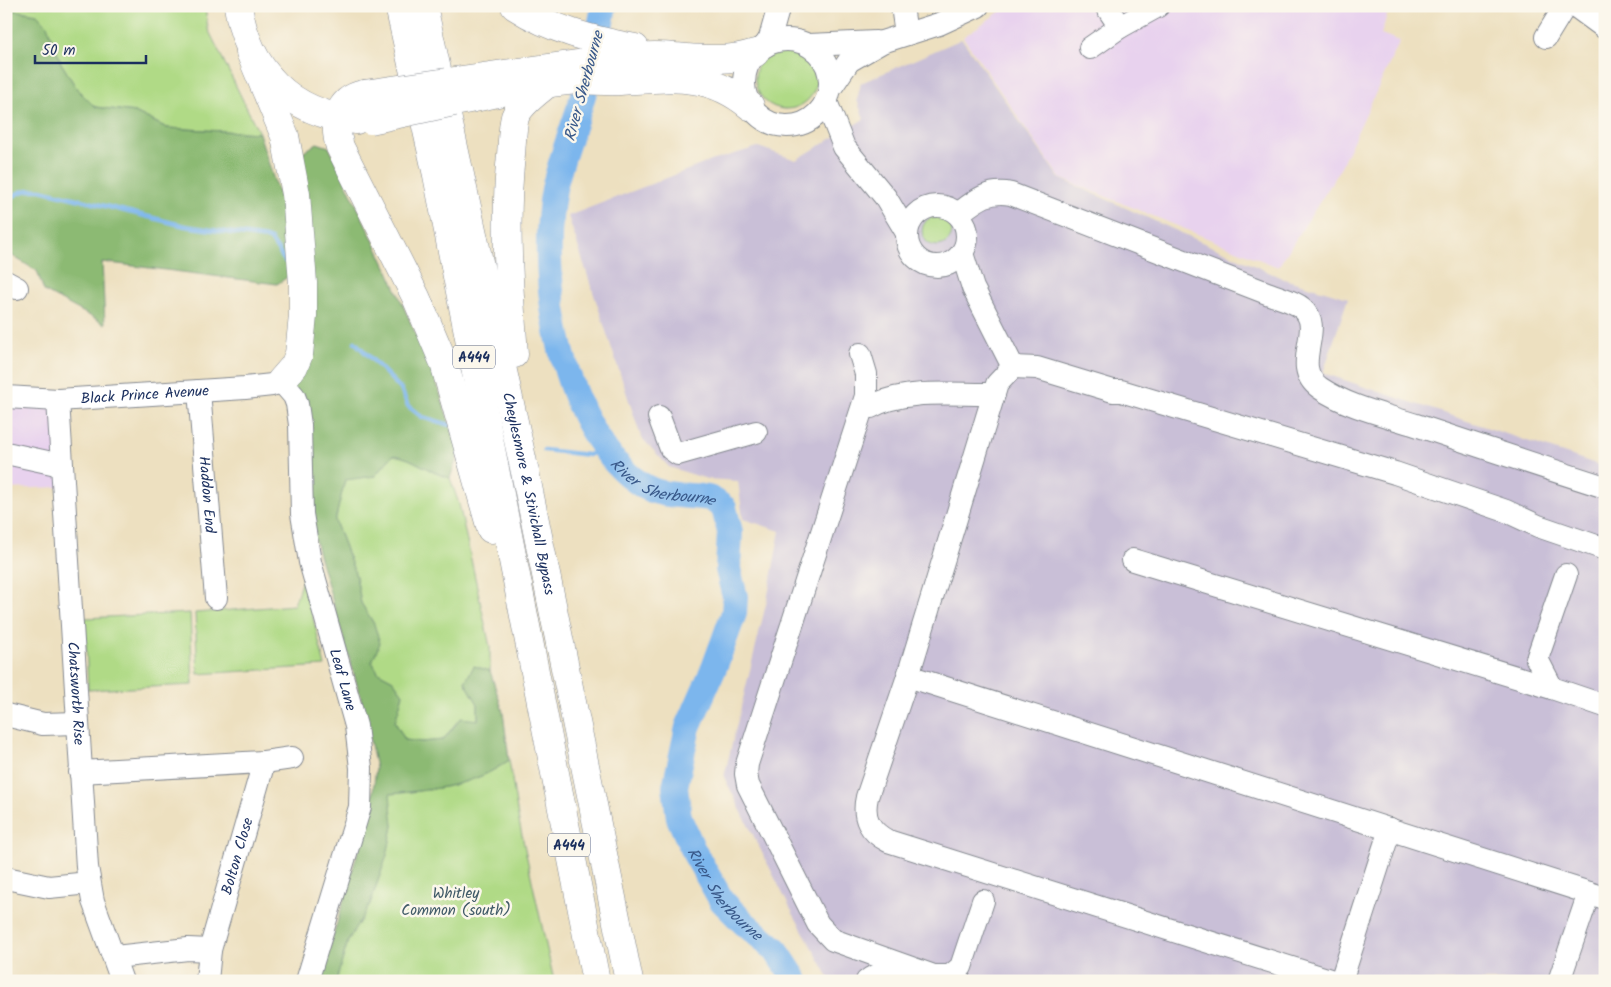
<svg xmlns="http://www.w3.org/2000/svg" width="1611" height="987" font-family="Kalam,sans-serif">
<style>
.built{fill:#e8d2ee}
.industrial{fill:#c9bfd7}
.green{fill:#b0da86;stroke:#668472}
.forest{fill:#8cba73;stroke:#547468}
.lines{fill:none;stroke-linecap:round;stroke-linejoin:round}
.stream{stroke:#7cb6ed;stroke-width:4.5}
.river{stroke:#7cb6ed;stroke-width:26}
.minor-casing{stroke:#84888f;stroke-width:24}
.highway-casing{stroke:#84888f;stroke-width:29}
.minor{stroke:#fff;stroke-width:22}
.highway{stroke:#fff;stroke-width:28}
.highway-bridge-casing{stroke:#84888f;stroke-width:29;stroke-linecap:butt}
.highway-bridge{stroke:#fff;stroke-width:28}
.labels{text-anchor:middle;stroke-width:5;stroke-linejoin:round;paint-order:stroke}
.shield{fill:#fbf7ec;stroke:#5e6b89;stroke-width:1}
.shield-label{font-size:14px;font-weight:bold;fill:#1b2f5e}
.street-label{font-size:15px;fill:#1b2f5e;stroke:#fbf7ec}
.park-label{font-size:15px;fill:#405a68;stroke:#fbf7ec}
.water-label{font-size:16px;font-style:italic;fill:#385889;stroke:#fbf7ec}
</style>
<rect width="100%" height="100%" fill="#fbf7ec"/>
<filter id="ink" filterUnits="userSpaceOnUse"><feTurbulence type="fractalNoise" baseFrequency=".02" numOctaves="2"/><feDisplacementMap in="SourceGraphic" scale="10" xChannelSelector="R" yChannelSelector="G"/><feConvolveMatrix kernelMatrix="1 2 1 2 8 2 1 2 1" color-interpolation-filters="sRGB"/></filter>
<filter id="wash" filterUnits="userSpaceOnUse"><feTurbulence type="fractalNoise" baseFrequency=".0096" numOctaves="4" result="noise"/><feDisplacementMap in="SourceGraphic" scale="20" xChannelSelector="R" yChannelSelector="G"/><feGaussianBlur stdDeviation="1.12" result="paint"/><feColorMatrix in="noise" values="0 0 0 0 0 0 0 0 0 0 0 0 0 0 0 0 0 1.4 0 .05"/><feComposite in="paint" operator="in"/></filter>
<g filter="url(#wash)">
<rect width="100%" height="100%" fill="#ede0c0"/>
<path class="built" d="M1008,6H1390L1381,34L1400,41L1337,175L1278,267L1060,178L963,37Z
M6,397L58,400L62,487L6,489Z"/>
<path class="industrial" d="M962,39L1059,178L1284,279L1348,298L1323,373L1605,467V981H831L790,908L724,777L767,600L780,531L743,519L738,481L707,479L669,467L641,437L568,216L711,161L758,147L796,160L864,119L857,100L861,83Z"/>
<path class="green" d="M6,6H205L208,29L259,133L167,128L135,112L95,107L77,89L61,63L46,25L37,14L6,9Z
M755 78a31 31 0 1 1 62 0a31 31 0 1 1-62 0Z
M922 231a15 15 0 1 1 30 0a15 15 0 1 1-30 0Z
M393,455C414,457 429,473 450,478L459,504L490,647V671L474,666L465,682L478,704V720L456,723L443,740L422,742L405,740L395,722L403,694L393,680L378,672L372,661L374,624L361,603L356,576L335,521L345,479L375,476Z
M303,577L325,666L198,674L195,613L294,605Z
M190,613L193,685L88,690L85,618Z
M509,760L518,817L554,981H336L348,941L370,904L387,855L393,826L389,794C431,790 475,786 509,760Z"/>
<path class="forest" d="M6,9L37,14L47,25L61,63L77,89L95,107L135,112L167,128L259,133L280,199L289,276L277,284L102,262L105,324L44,291L37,271L6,252Z
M317,143L329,147L388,271L435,378L459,452L450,478C429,473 414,457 393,455L375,476L345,480L335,521L356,576L361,603L374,624L380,643L372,662L378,672L393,680L403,694L395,722L405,740L422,742L443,740L461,718L478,720V704L465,682L474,666L490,671L503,712L509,760C475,786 431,790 390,794L393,826L387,855L370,904L348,941L336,981H320L371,807L376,768L361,698L313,534L292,381L302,164L304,152Z"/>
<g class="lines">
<path class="stream" d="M6,203C17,191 26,189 41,190L185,226L266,238L271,240L285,261
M355,342L401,389L408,406L422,417L450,425
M544,450L589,455L603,447"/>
<path class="river" id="s1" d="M604,6C598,41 589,75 579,109C570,136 560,162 554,189C537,277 561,433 642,485C662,498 686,494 708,498C714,499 719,505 724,508L730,532L728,569L735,597L734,613L714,668L688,727L675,787L679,818L694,852L722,901L744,923L775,949L796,981"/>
</g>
</g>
<g filter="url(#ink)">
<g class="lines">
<g class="minor-casing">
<g id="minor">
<path d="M902,6L906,34"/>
<path d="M1106,6L1120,27"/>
<path d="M1575,6L1605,28"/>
<path d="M1546,37L1565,6"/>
<circle cx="787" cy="83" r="43"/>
<path d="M809,45L876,42"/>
<path d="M765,46L770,38L779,6"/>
<path d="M1090,48L1120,27L1158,6"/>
<path d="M830,89L849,61L882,42L939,24L978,6"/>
<path d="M826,101L844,147L886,198L907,233"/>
<circle cx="937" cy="236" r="30"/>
<path d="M958,214C975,201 988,189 1011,194L1267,293C1277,297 1294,301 1302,308C1327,328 1288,366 1320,388C1348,407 1385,415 1416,425C1479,446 1542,467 1605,487"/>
<path d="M962,253L973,288L1013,367"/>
<path d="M6,282L17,288"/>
<path d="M860,354L866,374V396L747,764L746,774L748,785L818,924L833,940L934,976H950L961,967L983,901"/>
<path d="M1013,367L997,384L908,676L867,797C862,818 870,832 888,841L1333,981"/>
<path d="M1013,367L1037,368L1113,391H1121L1395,473L1506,511L1538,526L1605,549"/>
<path id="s2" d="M199,391L216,598"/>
<path id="s3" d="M6,397L58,400L245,388L272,385L281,381L294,396L297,404L300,425L302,514L310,562L356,726L361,768L360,807L307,981"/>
<path id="s4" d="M58,400L87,867L93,901L122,981"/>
<path d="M871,407C903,388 957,395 994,394"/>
<path d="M659,417L671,449L678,454L756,432"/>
<path d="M6,453L61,465"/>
<path d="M1133,560L1552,688"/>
<path d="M1566,575L1537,659L1552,688L1605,706"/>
<path d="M908,676L1605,898"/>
<path d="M6,715L43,724L77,723"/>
<path d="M80,772L264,762L292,758"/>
<path d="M6,878L49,887L89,883"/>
<path d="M115,957L188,949L210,950"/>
<path id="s5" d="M207,981L210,950L264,762"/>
<path d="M867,981C876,973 881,976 891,981"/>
<path d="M1341,981L1390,829"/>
<path d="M1559,981L1589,893"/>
</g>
</g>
<g class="highway-casing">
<g id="highway">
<path d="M238,6C248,70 290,114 356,120"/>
<path d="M399,6L437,175L596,981"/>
<path id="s6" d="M423,6L525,472L629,981"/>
<path d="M515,6C552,30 592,40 635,48"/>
<path d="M250,52L285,136L296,194L303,283V316L299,354L294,366L281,381"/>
<path d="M447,82L621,58C639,56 657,55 675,57C704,59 728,62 755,53"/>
<path d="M364,94C337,99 333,125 340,147L416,297L444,363L491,529"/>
<path d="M454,102C491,95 529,85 567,81C584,79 602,82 620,81C670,78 708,71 750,106"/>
<path d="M514,354C509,290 504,219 511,155C512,144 512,129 515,117C520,104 536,93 547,84"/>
</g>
</g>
<use href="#minor" class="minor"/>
<use href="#highway" class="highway"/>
<g class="highway-bridge-casing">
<path id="highway-bridge" d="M364,94L447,82
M370,120L454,102"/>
</g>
<use href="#highway-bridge" class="highway-bridge"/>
</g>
</g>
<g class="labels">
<g class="shield">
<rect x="453" y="345.5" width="42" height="23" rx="4"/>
<rect x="548" y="833.5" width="42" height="23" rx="4"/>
</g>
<g class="shield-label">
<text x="474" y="362">A444</text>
<text x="569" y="850">A444</text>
</g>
<g class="street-label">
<text dy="5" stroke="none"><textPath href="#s3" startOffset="139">Black Prince Avenue</textPath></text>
<text dy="5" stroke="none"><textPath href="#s6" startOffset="499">Cheylesmore &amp; Stivichall Bypass</textPath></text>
<text dy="5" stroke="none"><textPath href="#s2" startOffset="104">Haddon End</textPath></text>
<text dy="5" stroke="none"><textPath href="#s3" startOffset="586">Leaf Lane</textPath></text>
<text dy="5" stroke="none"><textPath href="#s4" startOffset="294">Chatsworth Rise</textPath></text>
<text dy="5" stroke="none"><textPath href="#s5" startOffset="129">Bolton Close</textPath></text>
</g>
<g class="park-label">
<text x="456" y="898">Whitley<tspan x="456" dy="17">Common (south)</tspan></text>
</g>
<g class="water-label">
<text transform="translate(583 86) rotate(-75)" y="6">River Sherbourne</text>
<text dy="6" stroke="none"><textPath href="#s1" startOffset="532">River Sherbourne</textPath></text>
<text dy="6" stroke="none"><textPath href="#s1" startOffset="1012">River Sherbourne</textPath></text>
</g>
</g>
<rect width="1611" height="987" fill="none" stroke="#fbf7ec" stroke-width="25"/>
<path d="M35 55v8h111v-8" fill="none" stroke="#1b2f5e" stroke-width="2.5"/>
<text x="42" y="55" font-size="15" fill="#1b2f5e" stroke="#fbf7ec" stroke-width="4" paint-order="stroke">50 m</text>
</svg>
